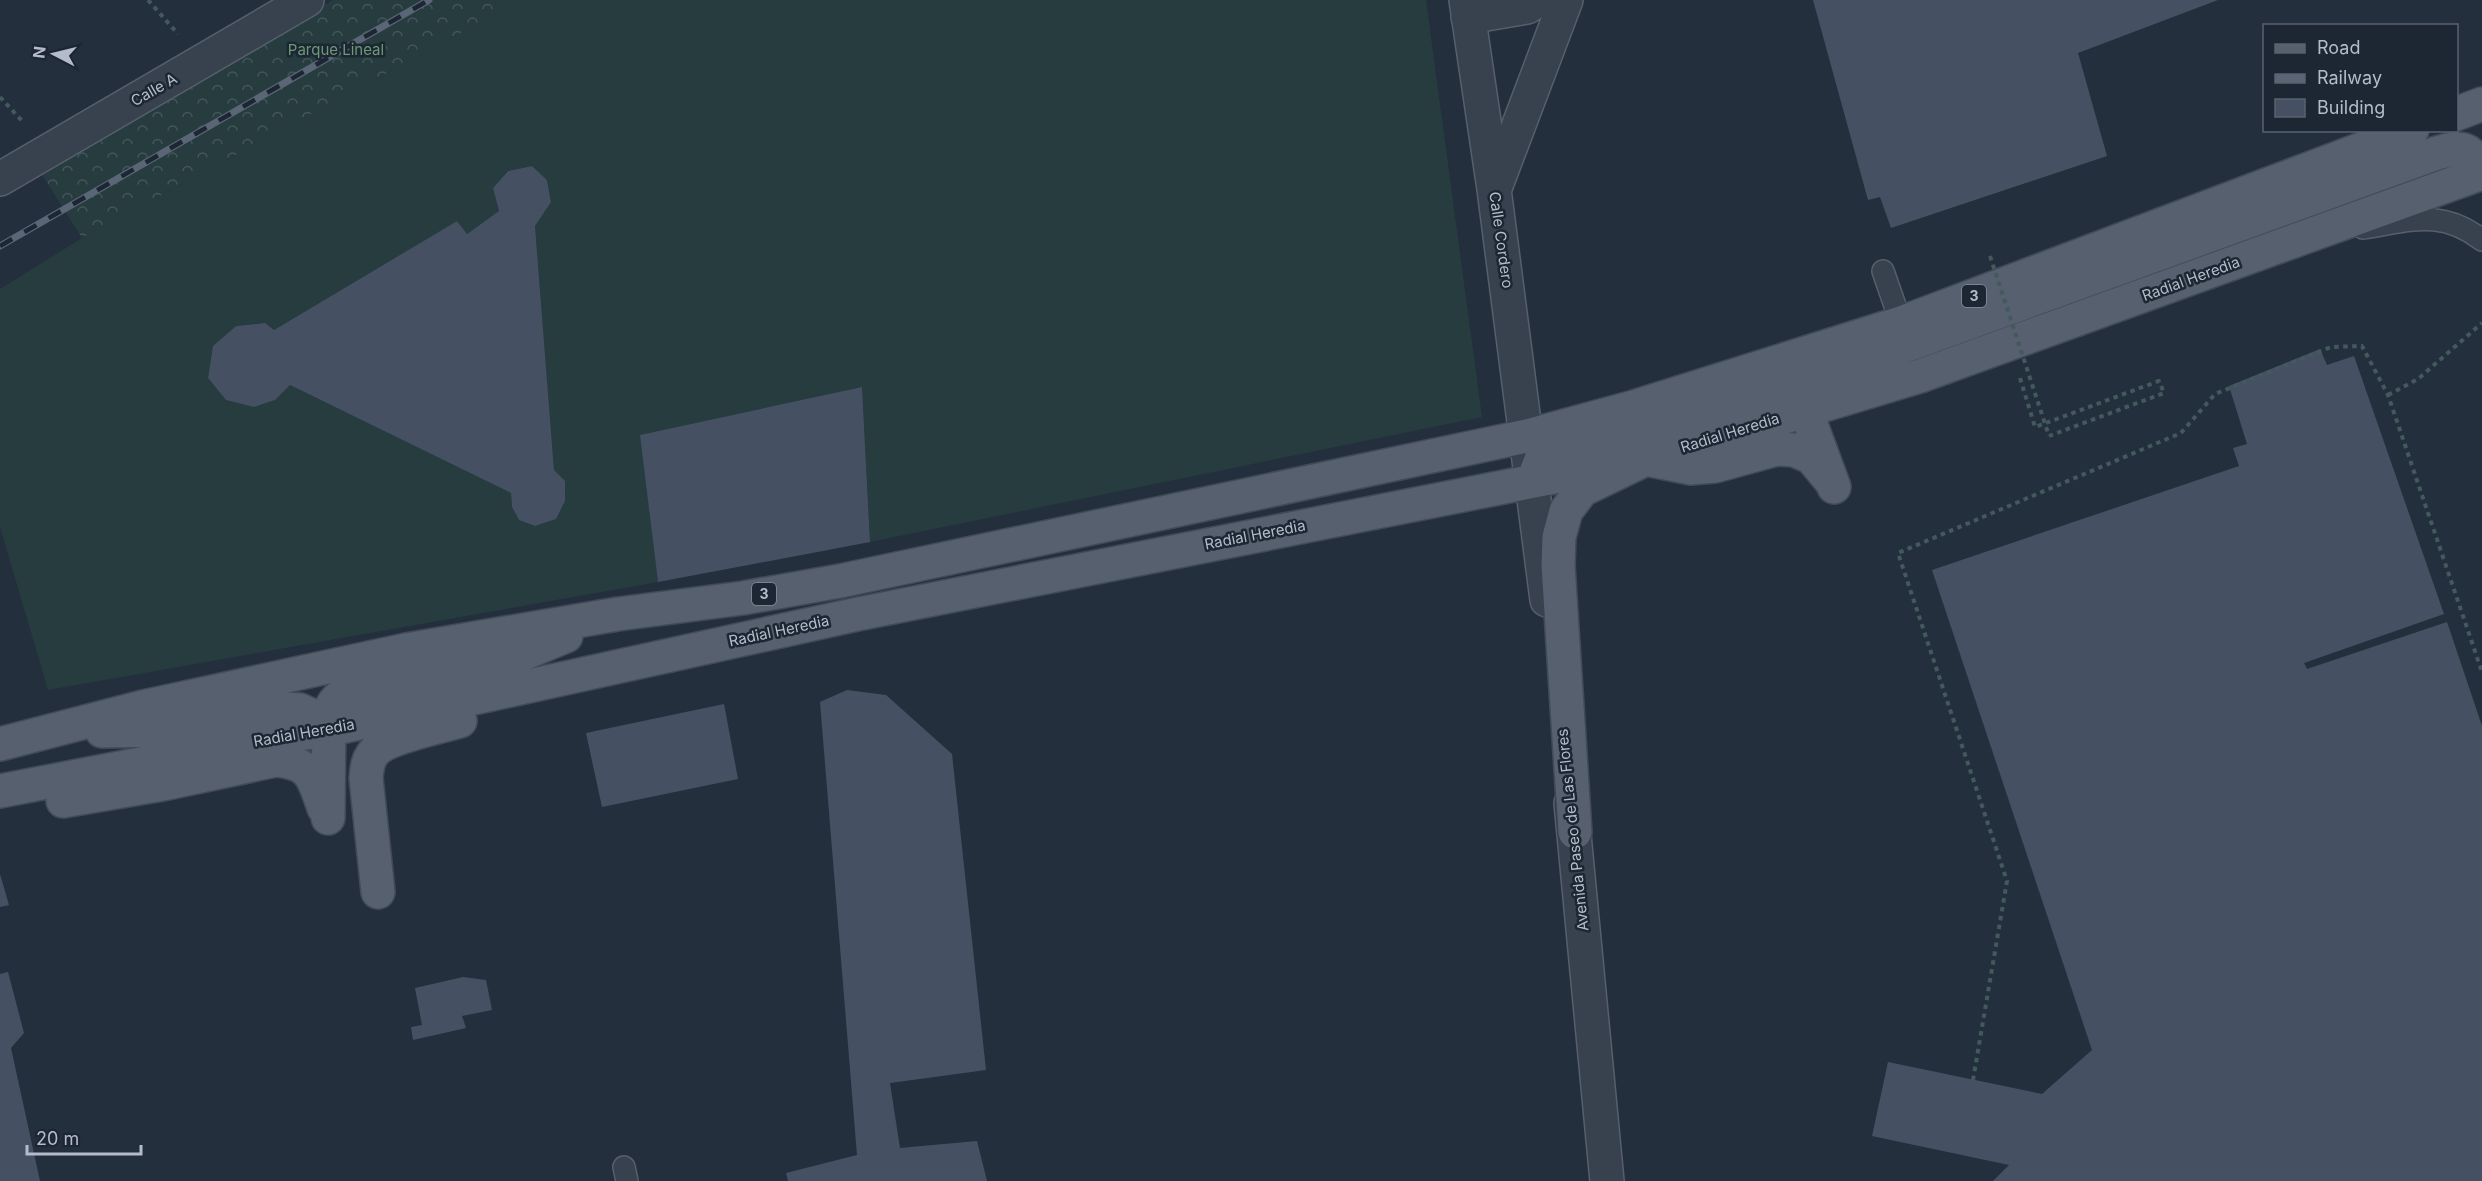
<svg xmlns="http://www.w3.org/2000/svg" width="2482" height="1181" font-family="Inter,sans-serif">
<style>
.grass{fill:#263c3f;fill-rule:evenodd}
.forest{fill:url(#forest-crowns)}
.building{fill:#455162}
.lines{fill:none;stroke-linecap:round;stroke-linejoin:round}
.service-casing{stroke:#565f6c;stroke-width:24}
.minor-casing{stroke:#565f6c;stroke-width:36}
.primary-casing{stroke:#414a57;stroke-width:36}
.path{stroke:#44595c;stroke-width:4;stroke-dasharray:4.5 4.5;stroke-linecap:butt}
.service{stroke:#38414e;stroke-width:21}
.minor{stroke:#38414e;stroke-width:33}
.primary{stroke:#56606e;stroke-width:33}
.rail-casing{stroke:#5a6575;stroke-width:7}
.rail{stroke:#1d2633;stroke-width:4.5;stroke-dasharray:14;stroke-linecap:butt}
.path-bridge{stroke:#44595c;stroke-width:4;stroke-dasharray:4.5 4.5;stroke-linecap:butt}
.labels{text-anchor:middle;stroke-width:5;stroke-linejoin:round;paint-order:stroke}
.shield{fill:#1d2633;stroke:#878f9c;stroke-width:1.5}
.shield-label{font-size:14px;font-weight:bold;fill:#b4bcc9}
.park-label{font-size:15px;fill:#6b9a76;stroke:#1d2633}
.street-label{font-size:15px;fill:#b4bcc9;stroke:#1d2633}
</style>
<defs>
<pattern id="forest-crowns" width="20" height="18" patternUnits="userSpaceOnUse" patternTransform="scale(1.5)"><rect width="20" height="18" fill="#263c3f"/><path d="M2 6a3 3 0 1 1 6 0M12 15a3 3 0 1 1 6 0" fill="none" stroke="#435659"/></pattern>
</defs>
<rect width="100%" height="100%" fill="#242f3e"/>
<path class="grass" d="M522,0H1426L1482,417L870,542L862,387L641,435L658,582L48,690L0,527V289L82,238ZM532,166L547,180L551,201L535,226L554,470L565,501L556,519L535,526L519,520L512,507L511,493L290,385L275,400L254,407L226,400L208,378L213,346L236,326L264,323L274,330L457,221L467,234L499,211L493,188L507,171Z"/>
<path class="forest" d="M333,0H522L82,238L38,168Z"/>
<path class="building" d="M1813,0H2218L2078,53L2107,156L1891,228L1880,197L1868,200Z
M532,166L547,180L551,202L535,226L554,470L565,481V501L556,519L535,526L519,520L512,507L511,493L290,385L275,400L254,407L226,400L208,378L213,346L236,326L265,323L274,330L457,221L467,234L499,211L493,188L508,171Z
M2320,349L2327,365L2354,356L2444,614L2304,663L2307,669L2447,622L2482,726V1181H1993L2009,1165L1872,1136L1888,1062L2042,1094L2092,1050L1932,570L2239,466L2233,448L2247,444L2229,386Z
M862,387L870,542L658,582L640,435Z
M847,690L886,695L952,754L986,1070L890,1083L900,1148L977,1141L987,1181H788L786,1173L857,1155L820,702Z
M724,704L738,779L602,807L586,733Z
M0,874L9,905L0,907Z
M8,972L24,1033L11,1048L40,1181H0V974Z
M463,977L486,980L492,1010L462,1016L466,1028L413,1040L411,1027L422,1025L415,988Z"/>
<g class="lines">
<g class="service-casing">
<path id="service" d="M2363,228C2410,221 2441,208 2482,240
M1883,271L1901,323
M624,1167L627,1181"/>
</g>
<g class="minor-casing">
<path id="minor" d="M1466,0L1494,189L1547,600
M1468,17L1527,7L1538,0
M0,179L307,0
M1495,188L1566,0
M1571,803L1607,1181"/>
</g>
<g class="primary-casing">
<path id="primary" d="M2456,114L2482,104
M1535,475L1541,460L1553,452L1808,381
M1834,487L1806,411L1802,396L1808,381L2437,153C2461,146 2470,146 2482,170
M102,731L163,730L274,708L300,710L313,716L328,730
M0,744L143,707L406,650L618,614L743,598L840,581L1527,436L1634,407L1901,323L2412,130
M0,791L292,735L328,730L858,614L1646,459L1920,376L2482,173
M63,801L163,784L276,760C312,763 313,778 324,808
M328,818L329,714C333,700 338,697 351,692L506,661L566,636
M1575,832L1558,565L1559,537L1566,511L1582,490L1646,459L1691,468L1715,466L1777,449L1794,450L1811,457L1830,480
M378,892L366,778C367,770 367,762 372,755C382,738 440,727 460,721"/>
</g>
<path class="path" d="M148,0L178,34
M0,97L24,123
M2020,378L2035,427L2159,381L2164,393L2049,436
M2388,395L2418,379L2482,323
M1973,1080L2007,881L1898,553L2181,433L2215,394L2331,347L2362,346L2388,395L2482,672"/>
<use href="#service" class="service"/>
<use href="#minor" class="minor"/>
<use href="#primary" class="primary"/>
<g class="rail-casing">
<path id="rail" d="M0,246L429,0"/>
</g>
<use href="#rail" class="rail"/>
<path class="path-bridge" d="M1990,256L2049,436"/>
</g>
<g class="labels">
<g class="shield">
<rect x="1962" y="285" width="24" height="22" rx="4.5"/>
<rect x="752" y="583" width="24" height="22" rx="4.5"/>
</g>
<g class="shield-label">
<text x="1974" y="301">3</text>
<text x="764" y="599">3</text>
</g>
<g class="park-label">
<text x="336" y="55">Parque Lineal</text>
</g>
<g class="street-label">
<text transform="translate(154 90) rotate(-30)" y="5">Calle A</text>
<text transform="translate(1501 240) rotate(82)" y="5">Calle Cordero</text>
<text transform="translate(2191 279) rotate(-20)" y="5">Radial Heredia</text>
<text transform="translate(1730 433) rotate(-17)" y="5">Radial Heredia</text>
<text transform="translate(1255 535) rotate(-11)" y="5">Radial Heredia</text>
<text transform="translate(779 631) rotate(-12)" y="5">Radial Heredia</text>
<text transform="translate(304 733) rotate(-10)" y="5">Radial Heredia</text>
<text transform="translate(1573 830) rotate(-96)" y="5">Avenida Paseo de Las Flores</text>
</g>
</g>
<rect x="2263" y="24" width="195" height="108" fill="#1d2633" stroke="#59626f" stroke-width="1.5"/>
<rect x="2275" y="44" width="30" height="9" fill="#56606e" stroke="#59626f" stroke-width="1.5"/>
<text x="2317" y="54" font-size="18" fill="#b4bcc9">Road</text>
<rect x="2275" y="74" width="30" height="9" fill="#5a6575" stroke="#59626f" stroke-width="1.5"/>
<text x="2317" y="84" font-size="18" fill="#b4bcc9">Railway</text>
<rect x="2275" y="99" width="30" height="18" fill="#455162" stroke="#59626f" stroke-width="1.5"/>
<text x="2317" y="114" font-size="18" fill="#b4bcc9">Building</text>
<g transform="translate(54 54) rotate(277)" stroke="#1d2633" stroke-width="4.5" paint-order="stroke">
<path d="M0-4.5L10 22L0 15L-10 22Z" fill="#b4bcc9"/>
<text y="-9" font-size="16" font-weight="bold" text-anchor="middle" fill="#b4bcc9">N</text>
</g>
<path d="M27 1145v9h114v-9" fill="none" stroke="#b4bcc9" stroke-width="3"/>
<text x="36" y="1145" font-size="18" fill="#b4bcc9" stroke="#1d2633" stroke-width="4.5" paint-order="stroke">20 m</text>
</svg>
